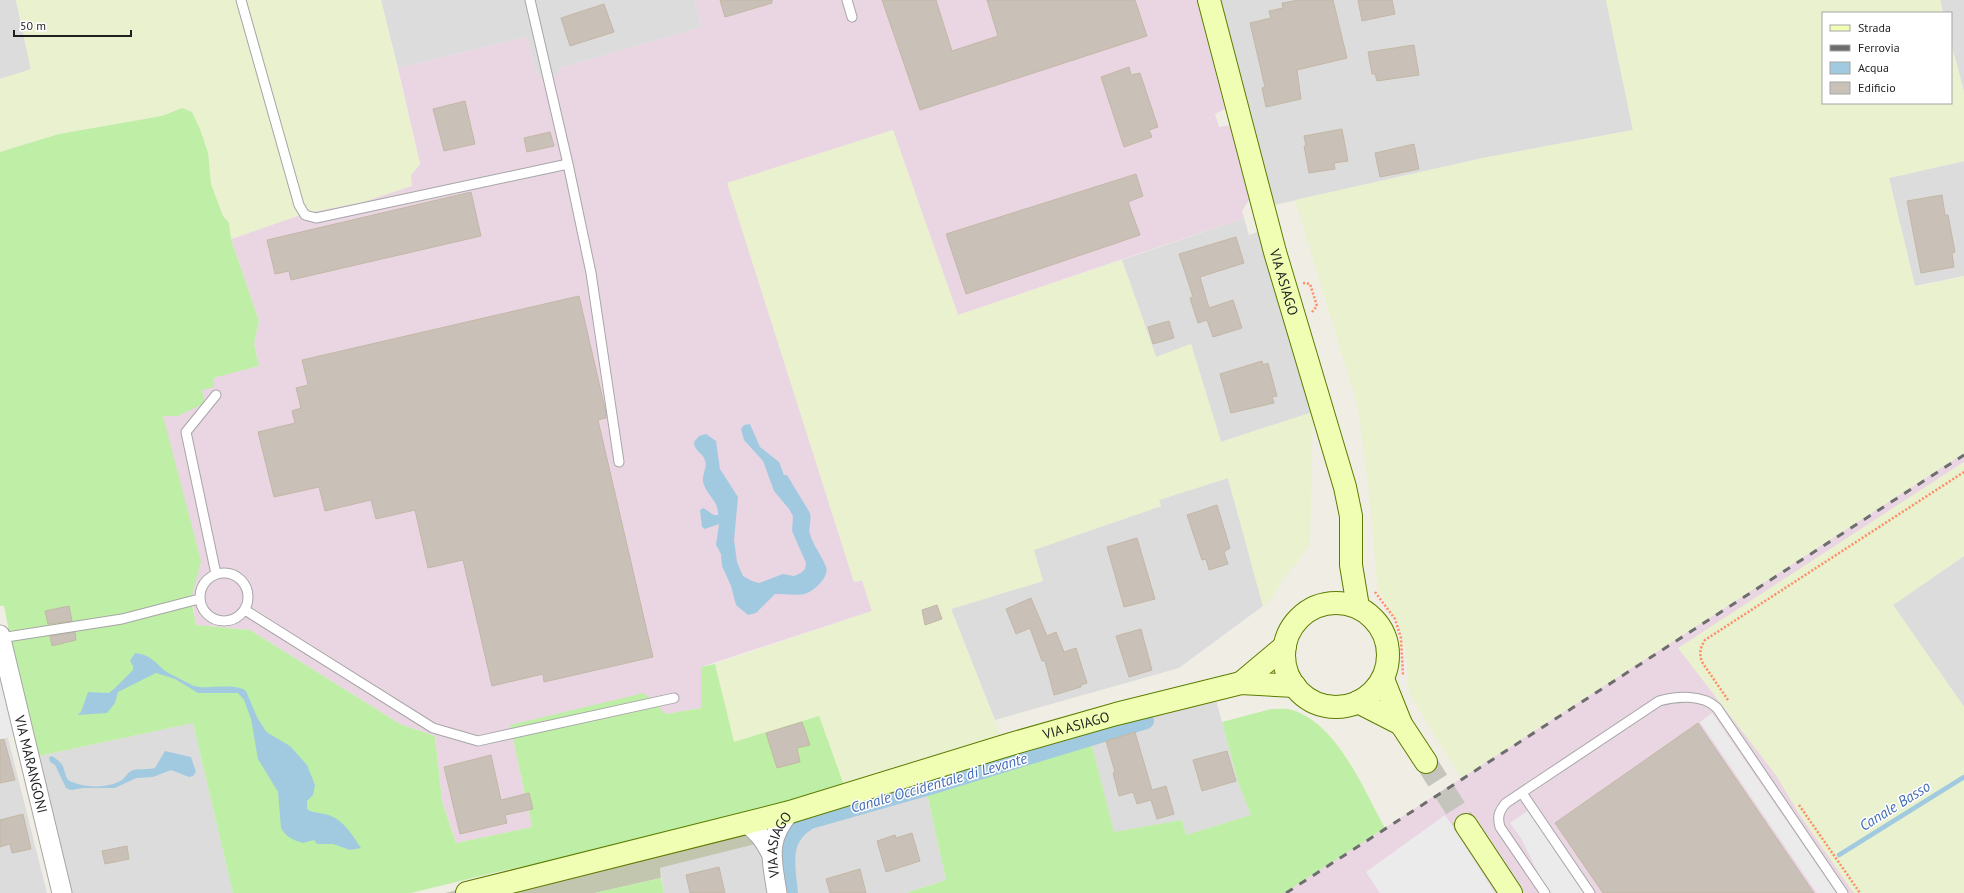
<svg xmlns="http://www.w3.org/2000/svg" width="1964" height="893" font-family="'PT Sans',sans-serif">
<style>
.residential{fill:#dddcdc}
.industrial{fill:#ead6e3}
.construction{fill:#c2c6af}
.farmland{fill:#e9f1ce}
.grass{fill:#bfeea6}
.parking{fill:#ebebeb}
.water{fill:#a1cae1}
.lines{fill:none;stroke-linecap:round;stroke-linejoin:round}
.stream{stroke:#a1cae1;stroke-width:4.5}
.canal{stroke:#a1cae1;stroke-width:16}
.building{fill:#c9c1b7;stroke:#c3b7a5}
.secondary-tunnel{stroke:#c6c5bd;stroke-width:22;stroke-dasharray:22 11;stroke-linecap:butt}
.service-casing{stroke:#a6a6a6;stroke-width:11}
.minor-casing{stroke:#a6a6a6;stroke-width:21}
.secondary-casing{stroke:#5c7c00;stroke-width:24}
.path{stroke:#ff8c67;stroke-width:2.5;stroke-dasharray:2 2;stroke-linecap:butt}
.service{stroke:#fff;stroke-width:9}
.minor{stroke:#fff;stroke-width:19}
.secondary{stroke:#f0feb4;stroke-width:22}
.rail{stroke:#6d6d6d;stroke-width:3;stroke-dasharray:8 8;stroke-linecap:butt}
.labels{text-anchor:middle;stroke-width:3;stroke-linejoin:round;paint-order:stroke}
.street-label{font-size:14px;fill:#1f1f1f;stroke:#fff}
.water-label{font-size:15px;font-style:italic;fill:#436cb6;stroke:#fff}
</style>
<rect width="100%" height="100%" fill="#f0eee4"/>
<path class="residential" d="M0,0H16L31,70L0,79Z
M381,0H695L702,27L560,68L558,75L537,74L527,37L398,68Z
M1210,0H1606L1633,130L1483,158L1265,207Z
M1940,0H1964V92L1951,43V13H1943Z
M1964,161V276L1915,286L1889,178Z
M1244,218L1249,235L1260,231L1299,363L1297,365L1301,380L1305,384L1313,412L1221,442L1191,344L1156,357L1122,260Z
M1228,478L1263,606L1179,668L995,720L951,609L1043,581L1033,550L1161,506L1158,500Z
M1964,556V707L1893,605Z
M1214,692L1238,782L1252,815L1186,835L1182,820L1114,833L1088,730Z
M193,723L233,893H72V890L67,888L34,757Z
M11,736L8,738L47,893H0V740Z
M924,780L946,880L906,893H779L777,881L784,834L794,824L828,809Z
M760,843L765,853L764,865L767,893H664L660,868Z"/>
<path class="industrial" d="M695,0H1197L1225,109L1215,114L1219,127L1230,125L1250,193L1249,200L1242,211L1244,218L958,315L893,130L728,183L854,582L862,580L872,611L701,667V708L666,714L510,725L532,827L456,843L442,801L435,736L400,724L250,630L196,625L163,415L178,416L212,378L259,366L254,343L259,321L231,239L306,213L363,202L411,175L420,164L398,68L527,37L537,74L558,75L560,68L702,27Z
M1964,453V462L1679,648L1776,775L1798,812L1854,893H1284Z"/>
<path class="construction" d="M743,831L760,843L660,868L661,878L595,893H445L499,880Z"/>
<path class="farmland" d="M16,0H381L420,164L411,175L412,186L363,202L306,213L231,239L229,223L223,216L211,183L207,153L200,129L192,112L182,108L162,116L59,134L0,152V79L31,69Z
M1606,0H1940L1943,13H1823V103H1951V43L1964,92V161L1889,178L1915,286H1921L1964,276V453L1461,778L1409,693L1406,655L1398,623L1378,591L1368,483L1357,403L1295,200L1483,158L1633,130Z
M893,130L958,315L1122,260L1156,357L1191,344L1221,442L1313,412L1310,543L1299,560L1283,579L1271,600L1263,606L1228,478L1159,500L1161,506L1034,550L1043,581L951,609L1004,744L846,791L752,738L734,743L715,664L872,611L862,580L854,582L727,183Z
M1964,462V556L1893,605L1964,707V893H1854L1798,812L1776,775L1678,648Z"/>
<path class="grass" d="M182,108L192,112L200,129L208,153L211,184L223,216L229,223L231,239L259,321L254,343L259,366L213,378L214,387L202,390L205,403L178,416H163L201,561L191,599L196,625L250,630L400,724L435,736L442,801L456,843L532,827L510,725L644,693L666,714L701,708V667L715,664L734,742L819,716L846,791L659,838L497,872L411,893H233L193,723L34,757L4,606H0V152L59,134L162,116Z
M1271,709C1277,709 1286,708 1292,710C1338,724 1363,789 1385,828L1284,893H906L946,880L924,780L1088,730L1114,832L1182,820L1186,835L1251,815L1238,782L1222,722Z
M661,878L664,893H595Z"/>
<path class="parking" d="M0,674L13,733L11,736L0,740Z
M1712,713L1836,893H1817L1700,722Z
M1532,808L1590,893H1548L1521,838L1510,823Z
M1445,815L1495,893H1380L1366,872Z"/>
<path class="water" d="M750,424L760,447L779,462L784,475H787L810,513C812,520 808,527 810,534C813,546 822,555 826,567C828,572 825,577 822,581C805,601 797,593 775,594L756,613L748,615L736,605L731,586L722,566L721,554L716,545L719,524L705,529L702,527L700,510L703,508C709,510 711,516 718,515C719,502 708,496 704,485C700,475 708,470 705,460C702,452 694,451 694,442L699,436L706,434L716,441L720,469L738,497L734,540L737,562L743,576L752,581L759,583L783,574L794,576L801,573L805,569L806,563L792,531L793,516L789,509L774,491L763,461L744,440L741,429L744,425Z
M135,653C149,654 155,662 164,670C166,672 192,685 194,686C208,690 235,682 246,691L257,717L265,730L268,733L290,746L307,765L315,785L313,795L307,801V809C313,814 323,812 331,816C345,822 353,836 361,848L350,850L333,844H317L314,840L303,843C293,840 286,837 281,828L278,792L258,759L251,719L244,700L238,693H198L175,679L156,673L118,692L115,703L107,713L77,715L81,712L88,692L109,693L115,688L133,670V666L130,661Z
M165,751L191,757L196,772L193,776L189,777L171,770L153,777L136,778L115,788H83L71,790L66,788L55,765L50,762L49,757L52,756C68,767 61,767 68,780C82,788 108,789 122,780C125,778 127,773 131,771C137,768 147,770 155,768Z"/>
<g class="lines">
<path class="stream" d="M1839,855L1964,777"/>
<path class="canal" d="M790,893C787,864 780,838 810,821L933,786L1146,721"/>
</g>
<path class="building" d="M720,0H772V3L725,17Z
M882,0H936L952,51L998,36L987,0H1135L1147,36L920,110Z
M1299,0H1333L1347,58L1297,70L1301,99L1266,107L1262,88L1265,87L1250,23L1271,18L1269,11L1283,8L1282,3Z
M1358,0H1392L1395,14L1362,21Z
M604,4L614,32L570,46L561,18Z
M1414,45L1419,75L1377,81L1375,74H1372L1368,52Z
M1129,67L1131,75L1140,73L1158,127L1149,130L1152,137L1124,147L1101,77Z
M465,101L475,144L444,151L433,109Z
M1342,129L1348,161L1334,163L1335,169L1309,173L1304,146H1306L1304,136Z
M550,132L554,146L527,152L524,138Z
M1414,144L1419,169L1380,177L1375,153Z
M1136,174L1143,196L1128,202L1140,235L966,294L946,234Z
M471,192L481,236L291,280L289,271L275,274L267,240Z
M1942,195L1945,215H1948L1955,252L1952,253L1954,267L1921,273L1907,201Z
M1236,237L1244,263L1200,277L1209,308L1233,300L1242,328L1213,337L1207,320L1198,323L1190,298L1193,297L1179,254Z
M579,296L606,413V418L598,420L653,657L544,682L543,674L492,686L463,560L428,568L415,510L376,519L371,500L325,511L319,487L274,497L258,432L295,423L292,411L301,408L296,388L308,385L302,360Z
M1169,321L1174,338L1153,344L1148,327Z
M1262,361L1263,365L1268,363L1277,396L1272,397L1274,403L1231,413L1220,374Z
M1217,505L1230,548L1224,552L1228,564L1209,570L1206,559L1202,560L1187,515Z
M1137,538L1155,599L1124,607L1107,547Z
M1031,598L1047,636L1056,632L1064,652L1076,648L1087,683L1081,685V687L1054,695L1045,661H1042L1030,628L1016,634L1006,609Z
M937,605L942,619L925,625L922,610Z
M69,606L72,621L48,624L45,611Z
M1141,629L1152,670L1129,677L1116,636Z
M75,632L76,640L52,646L50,636Z
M802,722L810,745L797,748L800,762L777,768L766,733Z
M1698,723L1814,893H1603L1555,823Z
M1135,732L1152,790L1166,786L1174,814L1157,819L1151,800L1137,804L1133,792L1119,796L1113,773L1115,772L1106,741Z
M4,739L15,780L0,783V740Z
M1227,751L1236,781L1202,791L1193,760Z
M491,755L501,800L529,793L533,809L505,815L507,823L460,834L444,767Z
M23,814L31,849L12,853L10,844L0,847V820Z
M912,833L920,861L886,872L877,841L895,835L896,838Z
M127,846L129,859L105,864L102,851Z
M719,867L725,893H690L686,875Z
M860,869L866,893H830L826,879Z"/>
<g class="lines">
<path class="secondary-tunnel" d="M1426,762L1466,825"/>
<g class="service-casing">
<path id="service" d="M241,0L299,205L305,215L316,218L568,164
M530,0L568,164L591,273L619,462
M847,0L852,17
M216,395L186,432L216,574
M200 597a24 24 0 1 1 48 0a24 24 0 1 1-48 0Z
M245,610L433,728L478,741L674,698
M0,638L122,619L199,599
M1522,793L1590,893
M1545,893L1500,827C1497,817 1499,811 1506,803L1659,701C1676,696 1703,694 1717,708L1843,893"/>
</g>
<g class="minor-casing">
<g id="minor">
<path id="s1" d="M0,635L62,893"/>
<path d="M746,823C758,831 764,840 771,853"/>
<path id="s2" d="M777,893C772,859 765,840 790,812"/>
</g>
</g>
<g class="secondary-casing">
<g id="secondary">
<path id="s3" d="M1209,0L1275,252L1345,487L1351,516V565L1358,607"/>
<circle cx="1336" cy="655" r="52"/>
<path d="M1383,679L1401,724L1426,762"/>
<path d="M1241,683L1285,646"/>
<path d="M1358,702L1401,724"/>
<path d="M1466,825L1511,893"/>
<path id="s4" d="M467,893L790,812L1011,744L1116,714L1241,683L1295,686"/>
</g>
</g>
<path class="path" d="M1303,283L1310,284L1317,306L1312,312
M1375,592L1395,619L1401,638L1403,676
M1728,700L1702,662C1699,653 1700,648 1705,640L1964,472
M1799,805L1860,893"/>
<use href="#service" class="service"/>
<use href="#minor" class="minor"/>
<use href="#secondary" class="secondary"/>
<path class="rail" d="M1286,893L1964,455"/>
</g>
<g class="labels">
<g class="street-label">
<text dy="5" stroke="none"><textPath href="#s3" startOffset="292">VIA ASIAGO</textPath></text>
<text dy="5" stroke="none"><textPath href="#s4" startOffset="632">VIA ASIAGO</textPath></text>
<text dy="5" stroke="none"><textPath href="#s1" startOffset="133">VIA MARANGONI</textPath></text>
<text dy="5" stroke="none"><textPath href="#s2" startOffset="50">VIA ASIAGO</textPath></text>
</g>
<g class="water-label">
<text transform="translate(939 783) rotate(-16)" y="5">Canale Occidentale di Levante</text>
<text transform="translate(1895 806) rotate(-32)" y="5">Canale Basso</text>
</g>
</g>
<rect x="1822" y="12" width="130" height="92" fill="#ffffff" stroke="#a5a5a5"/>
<rect x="1830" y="25" width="20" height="6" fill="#f0feb4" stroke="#a5a5a5"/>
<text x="1858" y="32" font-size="12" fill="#1f1f1f">Strada</text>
<rect x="1830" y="45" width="20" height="6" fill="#6d6d6d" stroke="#a5a5a5"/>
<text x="1858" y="52" font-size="12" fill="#1f1f1f">Ferrovia</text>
<rect x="1830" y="62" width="20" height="12" fill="#a1cae1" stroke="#a5a5a5"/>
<text x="1858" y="72" font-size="12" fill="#1f1f1f">Acqua</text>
<rect x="1830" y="82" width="20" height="12" fill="#c9c1b7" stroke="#a5a5a5"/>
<text x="1858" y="92" font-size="12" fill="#1f1f1f">Edificio</text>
<path d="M14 30v6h117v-6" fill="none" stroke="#1f1f1f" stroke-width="2"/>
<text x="20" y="30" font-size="12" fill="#1f1f1f" stroke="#ffffff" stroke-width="3" paint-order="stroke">50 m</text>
</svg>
